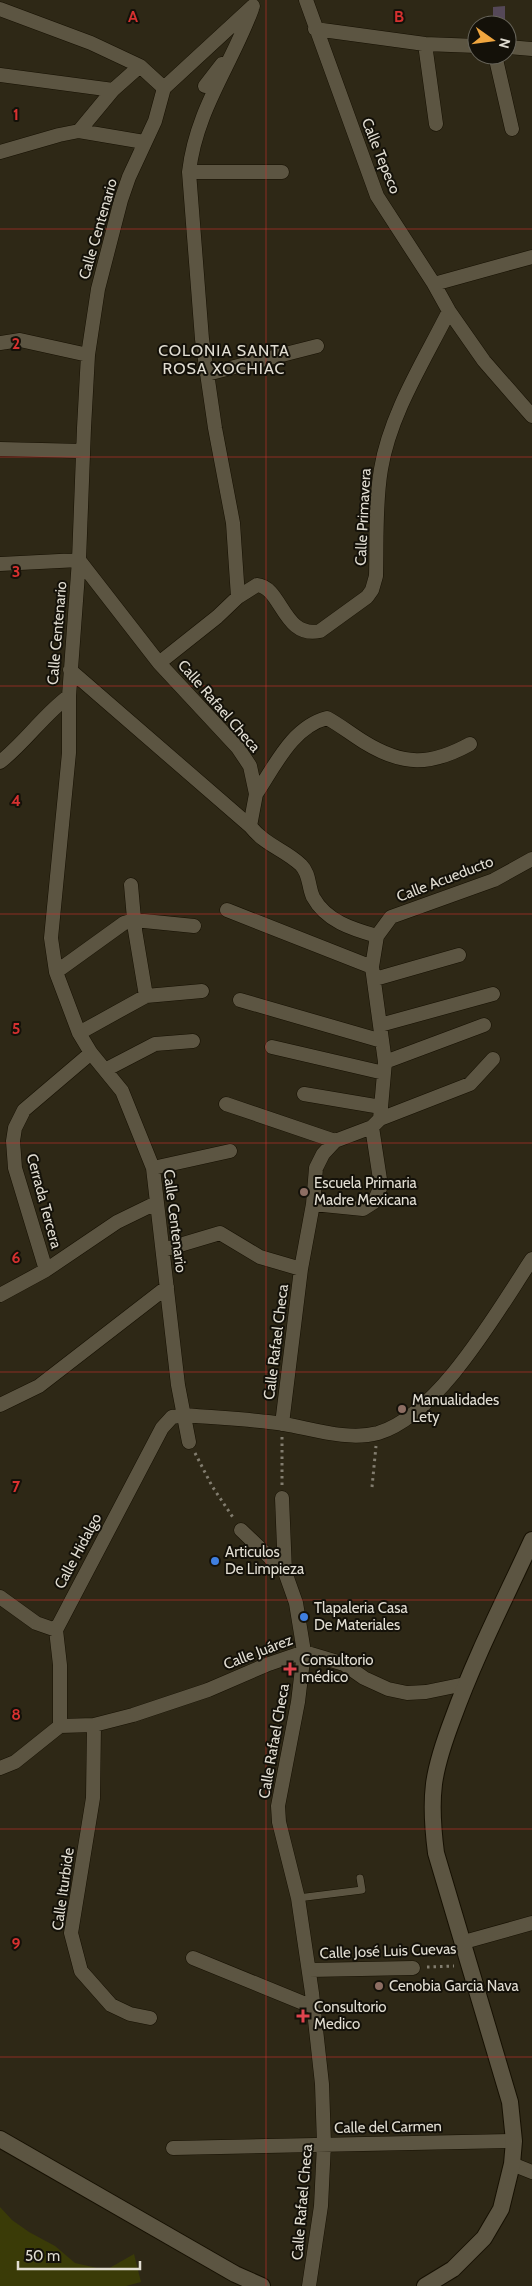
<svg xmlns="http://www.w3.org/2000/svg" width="532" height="2286" font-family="Cabin,sans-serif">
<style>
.green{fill:#3a3b07}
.building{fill:#554858}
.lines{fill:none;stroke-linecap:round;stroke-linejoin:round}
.service-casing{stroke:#161002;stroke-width:8}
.minor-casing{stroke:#161002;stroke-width:15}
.tertiary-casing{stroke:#161002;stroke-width:18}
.path{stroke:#827d6f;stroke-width:3;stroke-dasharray:2.5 4;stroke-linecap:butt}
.service{stroke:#5c5542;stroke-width:7}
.minor{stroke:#5c5542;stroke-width:14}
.tertiary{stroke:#5c5542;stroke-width:16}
.grid{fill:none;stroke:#d73130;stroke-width:1;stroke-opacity:0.55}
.education-dot{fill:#8d6e63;stroke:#141109;stroke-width:2}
.shop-dot{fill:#3f7fe0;stroke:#141109;stroke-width:2}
.health-dot{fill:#e0444e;stroke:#141109;stroke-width:2}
.labels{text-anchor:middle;stroke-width:4;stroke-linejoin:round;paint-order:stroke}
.street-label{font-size:15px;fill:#e1ddd2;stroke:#141109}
.poi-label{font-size:15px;fill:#e1ddd2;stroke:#141109;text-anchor:start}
.neighbourhood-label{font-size:16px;letter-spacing:1px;fill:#e1ddd2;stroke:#141109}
.grid-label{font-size:16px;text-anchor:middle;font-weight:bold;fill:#d73130;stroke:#141109;stroke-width:4;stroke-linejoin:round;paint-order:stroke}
</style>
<rect width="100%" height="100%" fill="#2e2816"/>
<path class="green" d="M0,2207L12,2220L29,2232L55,2246L75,2263L106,2270L134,2254L141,2282L126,2286H0Z"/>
<path class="building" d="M505,6V25H493V7Z"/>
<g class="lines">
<g class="service-casing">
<path id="service" d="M298,1898L362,1890L360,1878"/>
</g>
<g class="minor-casing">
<path id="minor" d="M306,0L377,196L434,284L449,311L484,361L532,416
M0,9L91,43L140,66L164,88
M315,29L425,44L477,46
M425,44L436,124
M507,47L532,49
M495,55L512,129
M0,75L113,90
M205,86L222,64
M79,131L113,90L140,66
M0,152L59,135L79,131L144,142
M189,172H282
M434,284L532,257
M0,343L20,340L88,355
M207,374L317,346
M0,449L83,451
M0,564L79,560L159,663L238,748L250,766L256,794L250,826
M238,597L233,523L215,428L202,339L189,172C196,110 231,66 252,9
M159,663L217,617L238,597L257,585C282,587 283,639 320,631L367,597L372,590L376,576C377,541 375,504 381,469C390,414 424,361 449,311
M70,670L250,826C266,846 284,849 301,865C310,874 308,886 313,897C326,921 352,929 377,936
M0,762C25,743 43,715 69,696
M256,794C275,766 292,727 327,718C340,725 351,734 364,742C403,766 430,766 470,744
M131,885L135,930L146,996
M227,910L372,967
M56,972L124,923L134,920L194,926
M375,979L459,955
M240,1000L382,1041
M380,1025L493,994
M79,1033L146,996L202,991
M272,1047L384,1073
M385,1062L484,1025
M105,1070L155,1044L193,1041
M304,1094L381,1107
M226,1104L335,1141
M380,1119L470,1084L493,1059
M153,1168L230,1151
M313,1204L363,1209L374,1202L381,1186L372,1127
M163,1250L220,1233L260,1257L301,1269
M46,1270L15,1168L13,1141L15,1128L24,1110L91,1053
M0,1295L46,1270L117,1222L156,1203
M0,1405L39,1386L167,1287
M282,1424L301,1269L313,1204L316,1168L323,1154L335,1141L372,1127L380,1119L385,1062L372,967L377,936L391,917L494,880L532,859
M189,1442L178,1385L153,1168L122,1091L91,1053L79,1033L56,972L51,938L69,753V696L79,560L84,428L88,355L98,289L121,200L129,177L155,121L164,88L253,6
M282,1498L285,1572L296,1603L304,1652L298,1702L278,1806L279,1822L298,1898L312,1993L322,2084L324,2144L321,2206L309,2286
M241,1530L285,1572
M0,1597L36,1623L56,1630
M94,1725L93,1798L71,1933L81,1971L111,2005L130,2014L150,2018
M60,1726V1665L56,1630L162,1428L172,1417L185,1415C218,1418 251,1419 284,1424C313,1429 348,1441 378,1433C439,1415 498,1310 532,1259
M60,1726L94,1725L133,1715L208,1690L266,1665L304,1652L344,1664L364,1678L388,1689L407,1693L426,1692L465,1684
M0,1768L15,1762L60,1726
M464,1942L532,1923
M193,1958L313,2007
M309,1970L413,1968
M173,2148L514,2141
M512,2164L532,2172"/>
</g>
<g class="tertiary-casing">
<path id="tertiary" d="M0,2139L235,2274L262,2286
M425,2286L453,2269L484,2238L501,2209L512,2164L514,2141L510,2102L436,1853C433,1830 431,1808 434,1784C437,1761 445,1739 453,1718C475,1657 505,1599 532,1540"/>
</g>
<path class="path" d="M282,1437V1485
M195,1453L212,1486L234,1519
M372,1487L376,1446
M427,1967L454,1966"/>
<use href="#service" class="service"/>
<use href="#minor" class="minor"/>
<use href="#tertiary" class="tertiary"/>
</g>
<path class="grid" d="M266,0V2286M0,229H532M0,457H532M0,686H532M0,914H532M0,1143H532M0,1372H532M0,1600H532M0,1829H532M0,2057H532"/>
<g class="education-dot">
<circle cx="304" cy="1192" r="5"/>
<circle cx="402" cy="1409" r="5"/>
<circle cx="379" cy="1986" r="5"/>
</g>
<g class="shop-dot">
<circle cx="215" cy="1561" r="5"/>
<circle cx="304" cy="1617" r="5"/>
</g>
<g class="health-dot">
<path d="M287.5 1661.5h5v5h5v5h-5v5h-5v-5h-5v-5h5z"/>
<path d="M300.5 2008.5h5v5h5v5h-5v5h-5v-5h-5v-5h5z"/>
</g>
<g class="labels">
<g class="street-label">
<text transform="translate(381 156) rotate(68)" y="5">Calle Tepeco</text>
<text transform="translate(98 229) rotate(-74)" y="5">Calle Centenario</text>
<text transform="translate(363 517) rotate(-87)" y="5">Calle Primavera</text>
<text transform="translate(57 633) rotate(-85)" y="5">Calle Centenario</text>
<text transform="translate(219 706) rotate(49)" y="5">Calle Rafael Checa</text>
<text transform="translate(445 879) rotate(-21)" y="5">Calle Acueducto</text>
<text transform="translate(44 1201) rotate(75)" y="5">Cerrada Tercera</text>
<text transform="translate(175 1221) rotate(83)" y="5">Calle Centenario</text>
<text transform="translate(276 1342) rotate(-83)" y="5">Calle Rafael Checa</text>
<text transform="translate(78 1551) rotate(-62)" y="5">Calle Hidalgo</text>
<text transform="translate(258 1652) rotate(-21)" y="5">Calle Juárez</text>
<text transform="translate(274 1741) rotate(-80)" y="5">Calle Rafael Checa</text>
<text transform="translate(63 1889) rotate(-82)" y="5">Calle Iturbide</text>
<text transform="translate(388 1951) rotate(-2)" y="5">Calle José Luis Cuevas</text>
<text transform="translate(388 2127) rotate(-1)" y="5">Calle del Carmen</text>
<text transform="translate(302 2202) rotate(-85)" y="5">Calle Rafael Checa</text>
</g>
<g class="poi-label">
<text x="314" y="1188">Escuela Primaria<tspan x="314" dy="17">Madre Mexicana</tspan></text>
<text x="412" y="1405">Manualidades<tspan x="412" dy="17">Lety</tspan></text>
<text x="225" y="1557">Articulos<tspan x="225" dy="17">De Limpieza</tspan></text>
<text x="314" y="1613">Tlapaleria Casa<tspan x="314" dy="17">De Materiales</tspan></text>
<text x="301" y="1665">Consultorio<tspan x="301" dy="17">médico</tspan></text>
<text x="389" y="1991">Cenobia Garcia Nava</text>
<text x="314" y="2012">Consultorio<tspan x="314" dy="17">Medico</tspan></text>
</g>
<g class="neighbourhood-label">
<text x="224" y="356">COLONIA SANTA<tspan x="224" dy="18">ROSA XOCHIAC</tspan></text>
</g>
</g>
<g class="grid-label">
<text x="133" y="22">A</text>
<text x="399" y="22">B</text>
<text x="16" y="120">1</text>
<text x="16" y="349">2</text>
<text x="16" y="577">3</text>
<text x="16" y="806">4</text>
<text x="16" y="1034">5</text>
<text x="16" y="1263">6</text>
<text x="16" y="1492">7</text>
<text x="16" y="1720">8</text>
<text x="16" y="1949">9</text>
</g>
<g transform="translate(492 40) rotate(104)"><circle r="24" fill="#141109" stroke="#666359"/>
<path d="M0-4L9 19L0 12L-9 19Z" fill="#f0a63f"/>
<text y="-8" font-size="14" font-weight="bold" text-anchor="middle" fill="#e1ddd2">N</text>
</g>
<path d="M18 2261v8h122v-8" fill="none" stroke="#e1ddd2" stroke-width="2.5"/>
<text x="25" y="2261" font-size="15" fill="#e1ddd2" stroke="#141109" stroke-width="4" paint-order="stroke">50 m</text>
</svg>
